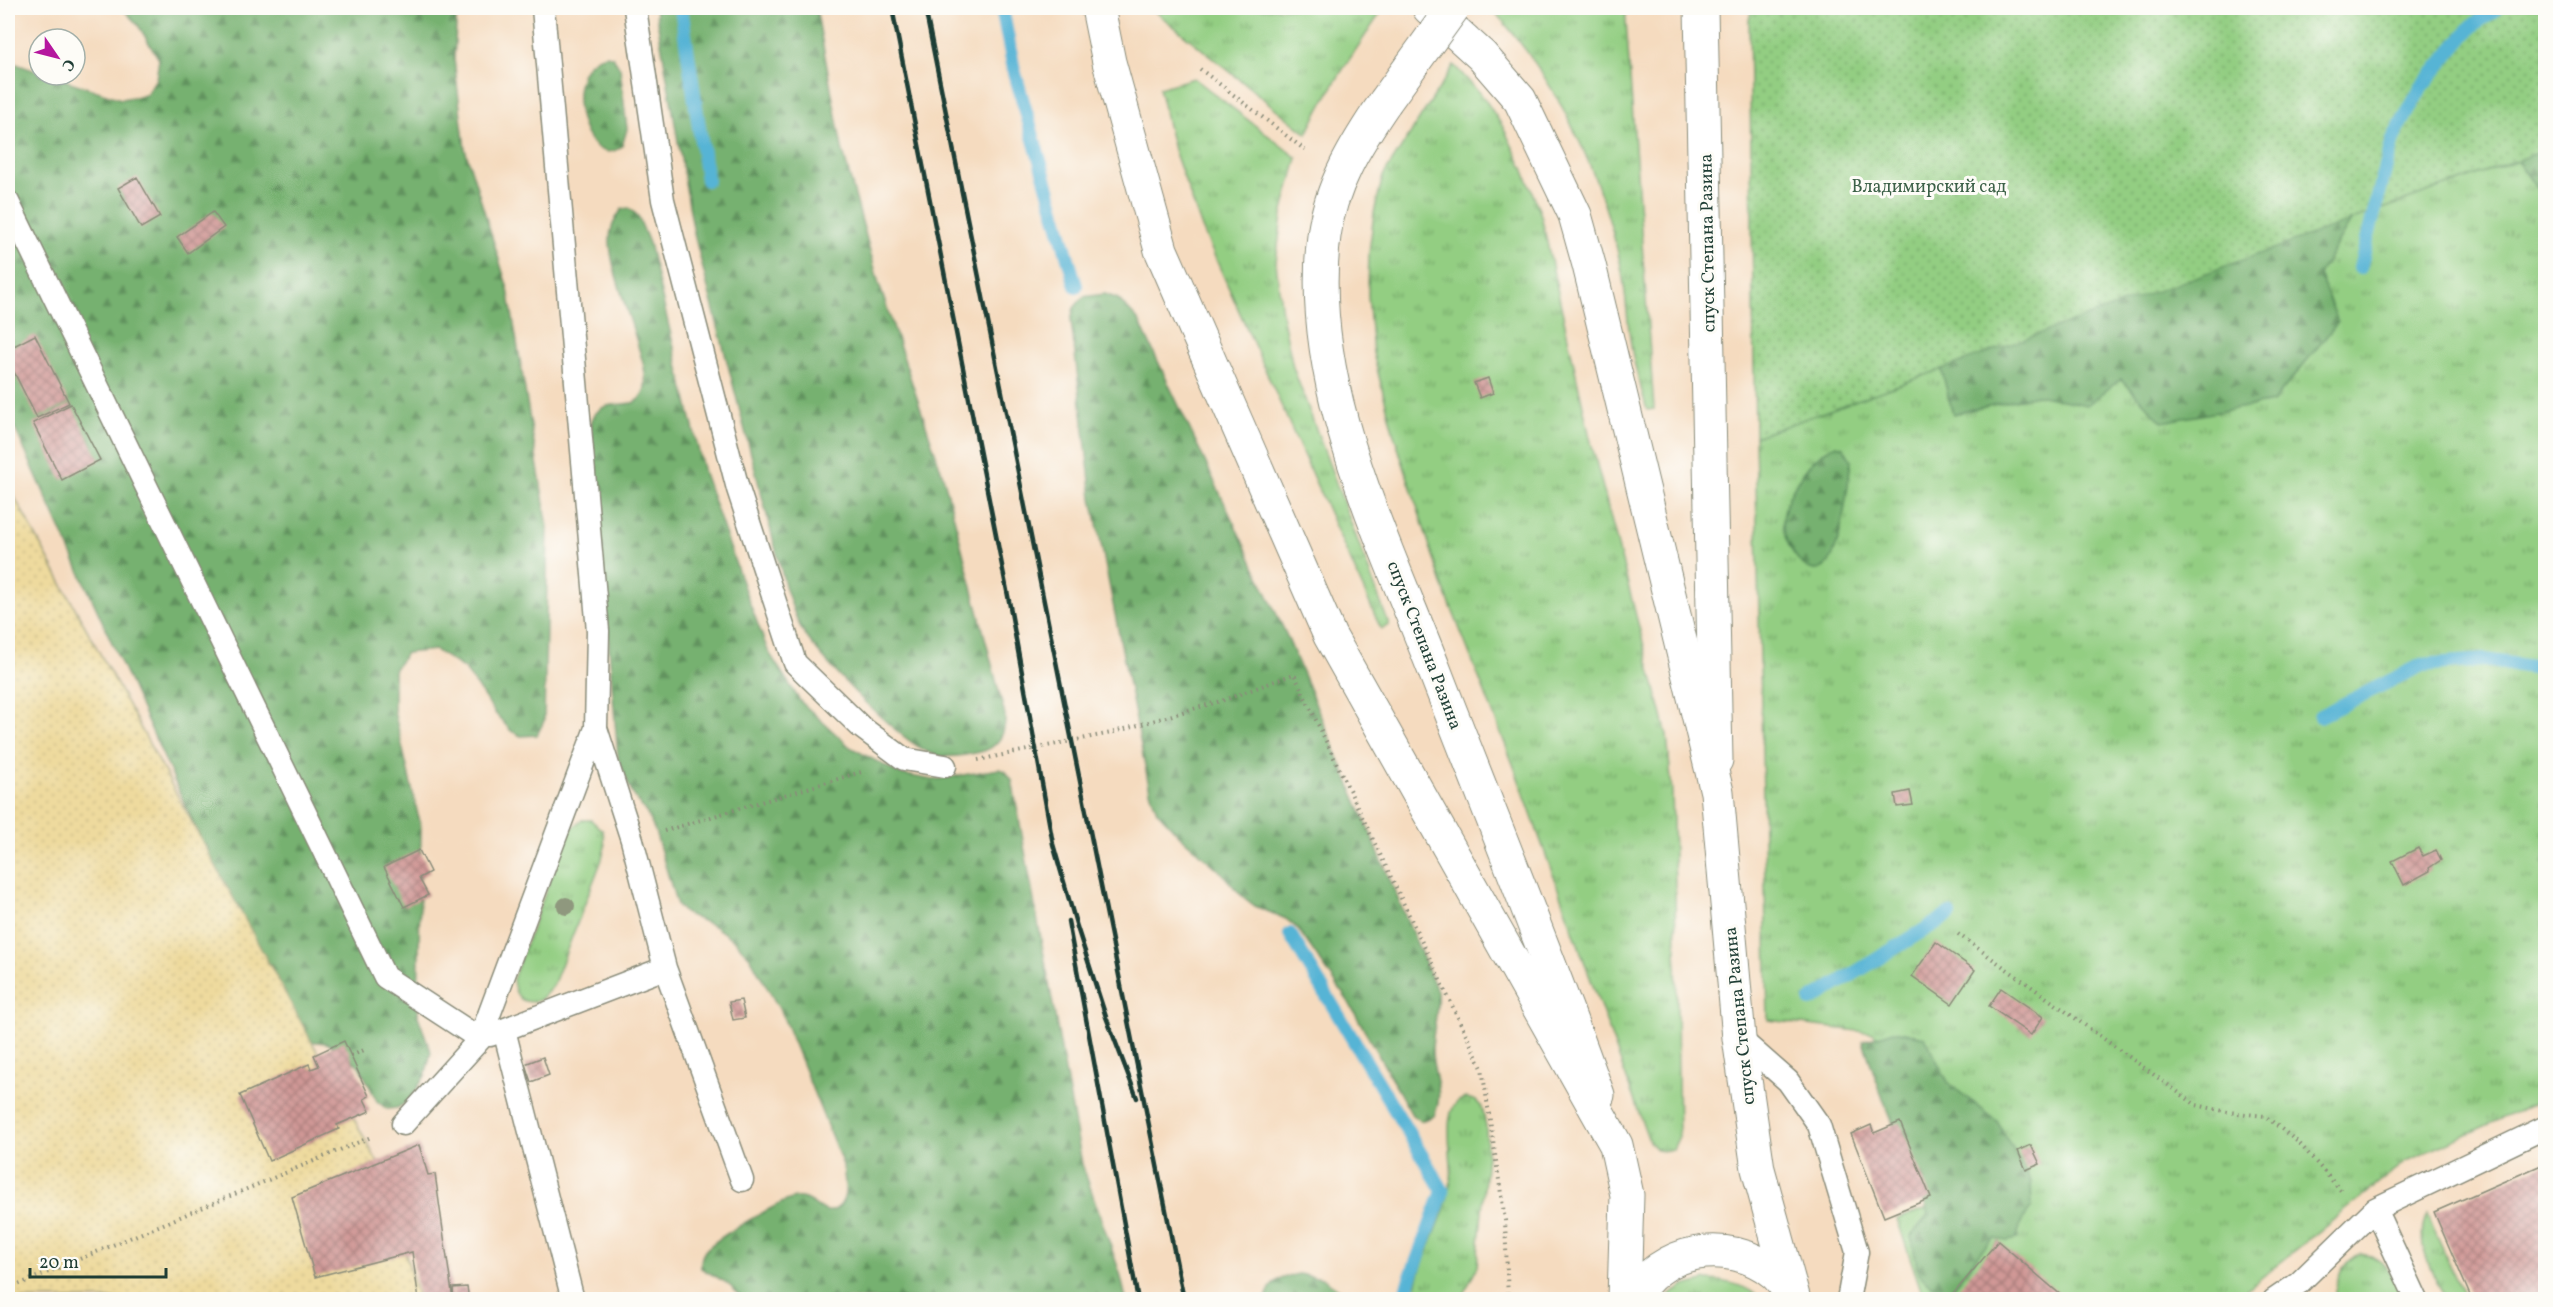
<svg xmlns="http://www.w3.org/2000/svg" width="2553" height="1307" font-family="Vollkorn,serif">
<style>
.grass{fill:url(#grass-tufts);stroke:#59865b;stroke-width:1.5}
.forest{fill:url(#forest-firs);stroke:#4a7752;stroke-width:1.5}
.sand{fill:url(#sand-dots);stroke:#868c69;stroke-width:1.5}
.park{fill:url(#park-dots);stroke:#59865b;stroke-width:1.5}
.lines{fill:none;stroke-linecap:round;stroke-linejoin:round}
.stream{stroke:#57b4d5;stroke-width:14}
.building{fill:url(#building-cross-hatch)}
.service-casing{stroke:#8a8c7a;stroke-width:25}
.secondary-casing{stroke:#8a8c7a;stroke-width:35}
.primary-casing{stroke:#8a8c7a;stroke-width:35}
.path{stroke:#8a8c7a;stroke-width:4;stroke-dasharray:1.5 4.5;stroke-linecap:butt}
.service{stroke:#fff;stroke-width:22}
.secondary{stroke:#fff;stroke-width:33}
.primary{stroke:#fff;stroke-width:33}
.rail{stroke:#1f3d34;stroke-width:4.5}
.secondary-bridge-casing{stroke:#8a8c7a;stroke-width:35;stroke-linecap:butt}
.secondary-bridge{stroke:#fff;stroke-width:33}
.tree{fill:#8f987e}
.labels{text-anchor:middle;stroke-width:6;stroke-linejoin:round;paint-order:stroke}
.park-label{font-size:18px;fill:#3c6148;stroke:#fdfcf7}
.street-label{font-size:18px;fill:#1f3d34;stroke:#fdfcf7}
</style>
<defs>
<pattern id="grass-tufts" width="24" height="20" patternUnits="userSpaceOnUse" patternTransform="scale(1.5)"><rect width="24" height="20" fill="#93ce82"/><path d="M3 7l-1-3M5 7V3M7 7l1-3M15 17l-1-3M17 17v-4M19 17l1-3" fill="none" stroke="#77a86b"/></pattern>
<pattern id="forest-firs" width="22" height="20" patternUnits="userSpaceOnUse" patternTransform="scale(1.5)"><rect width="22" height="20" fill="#76b170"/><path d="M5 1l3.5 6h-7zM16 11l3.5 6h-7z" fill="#60915d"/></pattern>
<pattern id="sand-dots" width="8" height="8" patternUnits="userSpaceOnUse" patternTransform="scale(1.5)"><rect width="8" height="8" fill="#eeda9e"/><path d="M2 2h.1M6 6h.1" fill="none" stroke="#ccbc89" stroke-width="1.8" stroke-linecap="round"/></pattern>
<pattern id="park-dots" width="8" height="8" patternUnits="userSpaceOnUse" patternTransform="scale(1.5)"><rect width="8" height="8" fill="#93ce82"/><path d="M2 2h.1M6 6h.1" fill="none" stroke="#77a86b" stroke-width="1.8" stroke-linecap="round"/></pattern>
<pattern id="building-cross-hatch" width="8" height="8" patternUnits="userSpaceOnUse" patternTransform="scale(1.5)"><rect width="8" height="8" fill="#d09896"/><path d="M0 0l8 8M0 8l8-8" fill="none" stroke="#a87d7b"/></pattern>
</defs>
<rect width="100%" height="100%" fill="#fdfcf7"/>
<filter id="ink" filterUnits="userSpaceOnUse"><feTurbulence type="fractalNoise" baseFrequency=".0167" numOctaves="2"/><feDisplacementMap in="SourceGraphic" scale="12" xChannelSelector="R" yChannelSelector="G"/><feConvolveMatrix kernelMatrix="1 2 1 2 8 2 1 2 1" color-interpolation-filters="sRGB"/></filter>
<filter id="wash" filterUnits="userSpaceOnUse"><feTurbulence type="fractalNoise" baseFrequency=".008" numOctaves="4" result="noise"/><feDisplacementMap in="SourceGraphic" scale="24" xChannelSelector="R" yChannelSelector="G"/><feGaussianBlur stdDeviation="1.35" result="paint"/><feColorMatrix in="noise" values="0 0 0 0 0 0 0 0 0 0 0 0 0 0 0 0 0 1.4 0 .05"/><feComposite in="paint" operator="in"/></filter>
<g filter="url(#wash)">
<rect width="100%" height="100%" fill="#f5dbbf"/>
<path class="grass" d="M1151,8H1384C1356,49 1328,89 1307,134Z
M1495,8H1625L1654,409L1647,410C1642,392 1637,374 1633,357C1627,327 1627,296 1621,266C1600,171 1558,82 1493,10Z
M1454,65L1484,98L1503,127L1523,168L1541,215L1590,438L1667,735L1672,792L1675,887L1679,1136L1673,1149C1661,1152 1656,1152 1649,1141L1513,764L1442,584L1394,435L1373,353L1368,295L1369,253L1374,213L1383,176Z
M1194,78L1297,158L1282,215L1276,262L1282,314L1293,367L1389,625L1381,629L1202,228L1174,150L1159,88Z
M2545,150V1099L2407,1161L2251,1286L2231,1299H1919L1922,1293L1897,1219L1931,1207L1874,1033L1768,1020L1755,437Z
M582,820H591L603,831L605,847L601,862L553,986L540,1000C522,1006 514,996 513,979L568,832Z
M1467,1098L1476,1101L1482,1107L1486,1126L1487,1155L1477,1266L1462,1299H1414C1418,1258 1446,1222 1451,1180C1454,1158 1437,1102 1467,1098Z
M2427,1214L2465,1299H2445C2433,1272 2413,1244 2427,1214Z
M2361,1253C2385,1256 2395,1281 2406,1299H2335C2334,1281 2343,1260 2361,1253Z
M1707,1280C1729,1281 1745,1285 1762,1299H1664L1684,1286Z"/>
<path class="forest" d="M122,8H457L454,59L465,149L508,289L548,527L544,721L537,735L521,736L511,731L495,713L465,669L435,650L406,653L394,670V711L421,828L418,1016L431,1052L425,1076L409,1101L397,1108L387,1109L377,1101L359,1066L339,1048L326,1043L308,1041L284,1023L8,413V61L39,72V75H49L121,99L146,95L156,79L159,59L138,25Z
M655,8H816L842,148L879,284L944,479L1005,715C1006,734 998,748 980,752C967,755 952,758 939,756C906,750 821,661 803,631C795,619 791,602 786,589L694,234Z
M2545,8V201L2499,134L2378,175L2319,274L2338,322L2273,402L2162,422L2121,379L2087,405L2037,395L1953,414L1922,294Z
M607,55L613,57L620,68L627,129L622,146C584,178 553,64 607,55Z
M629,208L638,216L649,243L704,473L744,588L768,651L800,701L850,747L900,774L933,780L999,769L1005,771L1012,780L1082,1164L1120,1273L1126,1299H744L727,1283L701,1268C701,1261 701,1257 705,1251C716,1238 779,1201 796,1198C812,1195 823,1220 837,1208C850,1199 844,1179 843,1165L782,1014L750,957L735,941L714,926L684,913L677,905L655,831L647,814L632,793L618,758L591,423C602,388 640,420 645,387C647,373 642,359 638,346C631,319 609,265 610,239C610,229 616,217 622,209Z
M1105,294L1118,299L1139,321L1286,634L1437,991C1439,1012 1432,1031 1432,1052C1433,1077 1445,1091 1434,1116L1421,1121L1412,1115L1348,1001L1298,929L1286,919L1255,906L1242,896L1219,870L1180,836L1157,811L1150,791L1092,498L1071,320L1074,308L1083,297Z
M1836,445L1843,447L1851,460C1848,484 1842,546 1828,563C1809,587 1783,543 1783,525C1782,496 1810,456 1836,445Z
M1894,1031L1925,1037L1948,1083L1997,1121L2031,1182L2032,1207L2021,1222L2017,1239L2008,1241L1994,1239C1976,1252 1967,1274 1951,1290C1915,1288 1918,1265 1911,1236L1929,1214L1880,1091L1863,1041Z
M1299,1274L1322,1278L1353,1299H1266C1270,1281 1281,1277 1299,1274Z"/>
<path class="sand" d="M8,485L384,1174L418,1299H8Z"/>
<path class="park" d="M1752,8H2545V150L1755,437L1749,20Z"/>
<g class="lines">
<path class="stream" d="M681,8L707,180
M1002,8L1014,70L1076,286
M2360,268L2393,139L2421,88L2472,26L2497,8
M2320,716L2422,665L2484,660L2546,669
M1290,934L1443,1191L1407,1287L1405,1300
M1811,1000L1950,914"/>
</g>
<g id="blocks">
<path class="building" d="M137,177L160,217L141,228L118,188Z
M213,212L224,227L188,253L177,237Z
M35,335L69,403L37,418L8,360V349Z
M1488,378L1493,393L1480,398L1474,383Z
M71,404L100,460L62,480L33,423Z
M1910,791L1913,805L1897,807L1895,794Z
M2418,848L2423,856L2436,850L2441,860L2429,868L2430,871L2404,885L2392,861Z
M419,850L430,872L419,878L428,895L404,907L384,867Z
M1936,942L1975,970L1952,1004L1912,976Z
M2001,988L2043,1017L2031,1035L1989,1006Z
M741,1000L745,1018L733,1020L729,1002Z
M344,1041L369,1096L364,1099L370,1111L337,1125L339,1129L269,1161L240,1095L309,1064L311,1069L319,1066L314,1055Z
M543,1057L549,1075L531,1082L525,1064Z
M1900,1122L1931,1198L1884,1217L1851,1134L1871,1125L1874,1133Z
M419,1145L428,1175L435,1174L453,1300H419L412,1252L315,1277L292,1197Z
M2031,1145L2040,1164L2026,1170L2018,1151Z
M2546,1163V1300H2472L2434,1212Z
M1998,1241L2062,1296L2060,1300H1948Z
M467,1287L469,1300H454L453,1288Z"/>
</g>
</g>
<g filter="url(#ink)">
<use href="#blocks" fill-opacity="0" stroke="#8a8c7a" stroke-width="1.5"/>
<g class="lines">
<g class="service-casing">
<path id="service" d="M635,8L663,200L738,489L795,663L861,727L904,759L945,766
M8,202L385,977L480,1039
M596,728L632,840L665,968L742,1180
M504,1030L573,1300
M490,1035L665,968
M1739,1038L1788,1081L1819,1125L1857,1252L1848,1300
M403,1124L480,1039L596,728L598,631L543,8
M2375,1209L2417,1300
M2274,1300L2299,1283L2375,1209L2546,1127"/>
</g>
<g class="secondary-casing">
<path id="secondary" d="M1701,8L1716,760
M1385,102C1357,143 1330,186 1324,236C1305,383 1382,535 1434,669C1489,811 1547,952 1598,1095"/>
</g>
<g class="primary-casing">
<path id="primary" d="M1098,8L1109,62L1161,250L1330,636L1616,1145L1627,1195L1624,1300
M1429,8L1482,56L1520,100L1575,215L1589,265L1717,792L1739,1038L1758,1169L1794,1300
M1633,1300C1658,1248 1729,1237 1773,1272C1780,1277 1785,1286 1791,1293"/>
</g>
<path class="path" d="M1200,69L1305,150
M978,760L1111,733L1224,700L1294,674L1482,1068L1505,1220L1508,1300
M664,831L861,772
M1958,934L2196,1105L2228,1112L2265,1116L2299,1143L2343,1193
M351,1056L364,1050
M8,1289L371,1137"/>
<use href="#service" class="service"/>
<use href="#secondary" class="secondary"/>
<use href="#primary" class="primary"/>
<path class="rail" d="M892,8L1009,601L1053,844L1077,927L1106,1017L1137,1098
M925,8L1184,1300
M1068,921L1138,1300"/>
<g class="secondary-bridge-casing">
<path id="secondary-bridge" d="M1385,102L1453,8"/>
</g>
<use href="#secondary-bridge" class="secondary-bridge"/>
</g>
<circle class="tree" cx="566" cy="906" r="9"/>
</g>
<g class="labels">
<g class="park-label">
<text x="1929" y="192">Владимирский сад</text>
</g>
<g class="street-label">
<text transform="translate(1707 243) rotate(-91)" y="6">спуск Степана Разина</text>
<text transform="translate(1425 645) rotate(69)" y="6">спуск Степана Разина</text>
<text transform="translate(1739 1016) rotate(-96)" y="6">спуск Степана Разина</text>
</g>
</g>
<rect width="2553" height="1307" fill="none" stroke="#fdfcf7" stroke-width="30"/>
<g transform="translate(57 57) rotate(125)"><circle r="28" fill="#fdfcf7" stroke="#a4b0a9" stroke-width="1.5"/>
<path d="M0-4.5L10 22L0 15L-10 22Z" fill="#b5179e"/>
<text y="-9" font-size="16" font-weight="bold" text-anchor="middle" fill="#1f3d34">С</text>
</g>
<path d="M30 1268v9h136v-9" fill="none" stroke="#1f3d34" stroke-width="3"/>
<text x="39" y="1268" font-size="18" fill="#1f3d34" stroke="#fdfcf7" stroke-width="4.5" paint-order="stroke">20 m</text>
</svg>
